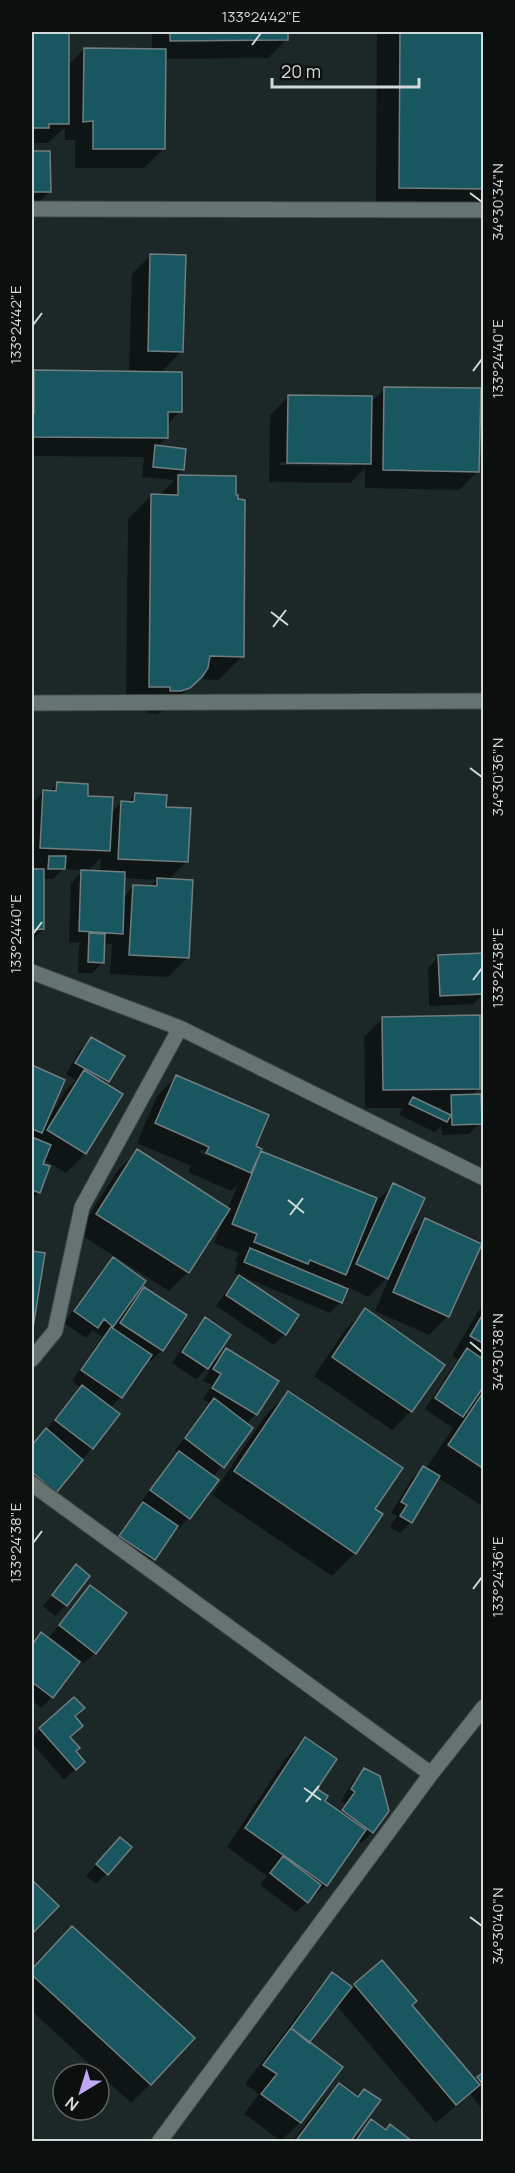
<svg xmlns="http://www.w3.org/2000/svg" width="515" height="2173" font-family="Manrope,sans-serif">
<style>
.shadow{fill:#0007;fill-rule:evenodd}
.building{fill:#185660;stroke:#707e81;stroke-width:1.5}
.lines{fill:none;stroke-linecap:round;stroke-linejoin:round}
.minor-casing{stroke:#3b4544;stroke-width:17}
.tertiary-casing{stroke:#3b4544;stroke-width:17}
.minor{stroke:#657371;stroke-width:15}
.tertiary{stroke:#657371;stroke-width:15}
.ticks{fill:none;stroke:#d2dad9;stroke-width:2}
.neatline{fill:none;stroke:#d2dad9;stroke-width:2}
.ticks-label{font-size:15px;text-anchor:middle;fill:#d2dad9}
</style>
<rect width="100%" height="100%" fill="#1c2827"/>
<path class="shadow" d="M32,32H68V65L84,49L152,50V32H287V39L268,58L164,59L163,149L144,168H75V140H65V127L48,143H32Z
M377,32H484V209L376,211Z
M49,152L50,191L39,202H32V153Z
M151,255L182,351L160,373L180,411L167,425L166,438L157,447L183,469L176,476L234,477L242,656L219,680L197,679L170,707L157,714L147,713V710H126L128,519L152,495H159L175,480L142,477L144,457L32,456V375L35,372L136,373L137,370H129L132,274Z
M385,389L478,471L459,490L365,488V468L350,483L269,482L270,415L289,396L370,403ZM280,462L353,463V466L280,465Z
M58,783L87,797L110,814L122,802L127,803L135,795L164,808L187,861L168,880L187,958L168,977L110,974L112,944H103V962L92,973H78L79,946L82,943L69,942L71,883L84,870L63,869L53,879H43V929L32,940V871H38V868L32,867V804L43,792H49ZM101,858L100,873L87,872ZM123,878L157,880L150,887L134,886L123,898Z
M438,957L484,994L473,1004L429,1006L428,968Z
M383,1018L479,1088L471,1096L480,1123L469,1134L442,1135L441,1126L435,1132L399,1115L403,1108H365L364,1037ZM441,1107V1112L431,1108Z
M91,1039L122,1057L105,1085L121,1095L85,1154L66,1173L43,1159L39,1192L32,1199V1067L63,1081L50,1112L52,1113L65,1091L76,1080L66,1074L80,1050Z
M176,1077L259,1151L372,1206L393,1185L404,1242L425,1220L448,1316L429,1335L375,1311L391,1274L368,1297L348,1287L341,1302L330,1313L234,1273L238,1262L235,1261L239,1253L214,1243L225,1217L188,1272L169,1291L78,1233L118,1170L137,1151L228,1209L238,1184L231,1191L188,1172L191,1166L137,1143L157,1096ZM200,1149L237,1165V1168L199,1152ZM336,1282L344,1286L343,1288L334,1285Z
M32,1252L44,1254L32,1328Z
M113,1259L131,1299L133,1300L144,1288L162,1350L151,1361L147,1358L121,1397L110,1408L118,1414L92,1448L44,1503L32,1492V1445L46,1430L81,1388L72,1381L102,1337L93,1330L86,1338L64,1323L102,1270ZM117,1321L113,1330L110,1328Z
M240,1277L285,1334L274,1345L216,1306L229,1288Z
M484,1301V1383L477,1396L484,1389V1507L437,1477L411,1522L400,1533L390,1527L397,1516L391,1513L412,1479L423,1468L426,1469L453,1428L425,1409L458,1359L452,1356Z
M365,1310L411,1411L392,1430L314,1376L346,1329Z
M205,1319L207,1368L196,1379L172,1363L194,1330Z
M226,1350L256,1414L246,1424L222,1467L212,1477L189,1518L178,1529L176,1527L154,1559L143,1570L110,1548L132,1515L143,1504L141,1502L169,1464L179,1453L175,1450L211,1404L203,1399L212,1385L203,1381L215,1361Z
M288,1393L373,1509L355,1553L332,1576L212,1495L265,1416Z
M76,1566L66,1605L55,1616L43,1606Z
M90,1587L95,1653L84,1663L80,1660L52,1697L41,1708L32,1700V1644L41,1634L69,1656L71,1653L50,1637L79,1598Z
M73,1717L69,1738L74,1751L83,1762L64,1780L32,1743V1737L40,1729Z
M305,1739L315,1789L323,1802L338,1813L345,1803L341,1801L353,1781L364,1770L372,1832L361,1843L357,1840L326,1885L296,1912L260,1885L267,1876L227,1847L286,1758Z
M109,1850L106,1874L96,1884L86,1876Z
M32,1882L56,1906L32,1932Z
M53,1947L150,2084L131,2103L32,2011V1970Z
M382,1962L411,2005L475,2081L484,2074V2112L470,2093L436,2123L336,2005L308,2042L300,2122L281,2141L244,2114L259,2094L245,2084L321,1985L332,1974L346,1995Z
M339,2085L350,2142H292L320,2104Z
M372,2121L386,2131L411,2142H351Z"/>
<path class="building" d="M32,32H69V124H49V128H32Z
M170,32H288V40L170,41Z
M400,32H484V189L399,188Z
M84,48L166,49L165,149H93V121L83,122Z
M32,151H50L51,192H32Z
M150,254L186,255L183,352L148,351Z
M34,370L182,372V412H168V438L32,437V413H34Z
M384,387L481,388L479,472L383,470Z
M288,395L372,396L371,464L287,463Z
M155,445L186,449L184,470L153,467Z
M178,475L236,476V495H238V499L245,500L244,657L210,656L208,668L202,677L190,688L181,691H170V687H149L151,494L178,495Z
M57,782L88,784V796L113,797L110,851L40,848L43,790L56,791Z
M135,793L167,795L166,807L191,808L188,862L118,859L121,801L134,802Z
M49,856H66L65,869H48Z
M32,869H44V929L32,930Z
M81,870L125,872L123,934L79,931Z
M157,878L193,880L189,958L129,955L133,885L157,886Z
M89,933L105,934L104,963L88,962Z
M484,953V994L440,996L438,955Z
M480,1015V1089L383,1090L382,1017Z
M91,1037L125,1056L109,1082L75,1063Z
M32,1065L65,1080L42,1133L32,1129Z
M84,1070L123,1094L86,1154L47,1130Z
M176,1075L269,1115L256,1146L262,1149L251,1173L206,1153L209,1147L155,1123Z
M481,1094L482,1124L452,1125L451,1095Z
M413,1097L451,1115L447,1122L409,1104Z
M32,1137L51,1145L43,1164L50,1166L40,1193L32,1190Z
M137,1149L230,1209L189,1273L96,1214Z
M261,1151L377,1198L346,1275L310,1260L308,1264L254,1242L257,1234L232,1224Z
M393,1183L425,1198L388,1279L356,1264Z
M425,1218L482,1244L449,1317L393,1292Z
M250,1248L348,1289L342,1303L244,1262Z
M32,1251L45,1253L33,1328H32Z
M113,1257L146,1281L113,1327L104,1319L98,1328L74,1311Z
M239,1275L299,1315L286,1335L226,1295Z
M144,1287L187,1315L163,1351L120,1323Z
M365,1308L445,1365L412,1412L332,1357Z
M484,1312V1344L470,1336Z
M205,1317L231,1335L208,1369L182,1352Z
M111,1327L152,1355L122,1398L81,1370Z
M226,1348L279,1381L257,1415L212,1388L221,1374L213,1369Z
M467,1348L484,1360V1386L463,1417L435,1398Z
M82,1385L120,1414L93,1449L55,1420Z
M288,1391L403,1468L375,1509L383,1514L356,1554L234,1471Z
M484,1391V1469L448,1445Z
M214,1398L253,1428L224,1468L185,1438Z
M46,1428L83,1460L56,1493L32,1472V1445Z
M179,1451L219,1480L190,1519L150,1490Z
M423,1466L440,1476L412,1523L400,1516L407,1505L401,1502Z
M143,1502L178,1526L155,1560L119,1536Z
M76,1564L90,1576L67,1606L52,1595Z
M90,1585L127,1613L96,1654L59,1625Z
M41,1632L80,1662L53,1698L32,1682V1645Z
M74,1697L85,1708L75,1716L83,1726L70,1737L80,1748L76,1751L85,1762L76,1770L39,1728Z
M305,1737L337,1759L317,1789L328,1796L325,1801L366,1830L327,1886L245,1828Z
M364,1768L380,1776L389,1811L373,1833L342,1810L355,1792L351,1789Z
M120,1837L132,1847L108,1875L96,1864Z
M283,1856L321,1885L308,1903L270,1873Z
M32,1880L59,1906L32,1934Z
M72,1926L195,2038L151,2085L32,1975V1969Z
M382,1960L417,2001L412,2005L480,2085L456,2105L354,1984Z
M332,1972L352,1987L309,2043L291,2028Z
M291,2028L343,2067L301,2123L261,2094L277,2074L263,2065Z
M484,2072V2086L477,2077Z
M339,2083L358,2097L364,2089L381,2100L350,2142H295Z
M371,2119L386,2130L390,2124L413,2142H355Z"/>
<g class="lines">
<g class="minor-casing">
<path id="minor" d="M32,703L484,701
M32,972L180,1028L484,1178
M32,1359L55,1331L82,1207L180,1028
M32,1484L431,1774
M159,2142L431,1774L484,1707"/>
</g>
<g class="tertiary-casing">
<path id="tertiary" d="M32,209L484,210"/>
</g>
<use href="#minor" class="minor"/>
<use href="#tertiary" class="tertiary"/>
</g>
<path class="ticks" d="M252,45L261,33M470,193L482,202M33,325L42,313M473,371L482,359M271,612L288,625M273,627L286,610M470,768L482,777M33,934L42,922M473,980L482,968M288,1200L304,1213M290,1215L303,1198M470,1342L482,1352M33,1543L42,1531M473,1589L482,1577M304,1788L321,1800M306,1802L319,1786M470,1917L482,1926"/>
<rect width="515" height="2173" fill="none" stroke="#0b100f" stroke-width="66"/>
<g transform="translate(81 2092) rotate(218)"><circle r="28" fill="#0b100f" stroke="#5b6160" stroke-width="1.5"/>
<path d="M0-4.5L10 22L0 15L-10 22Z" fill="#c1a8f3"/>
<text y="-9" font-size="16" font-weight="bold" text-anchor="middle" fill="#d2dad9">N</text>
</g>
<path d="M272 78v9h147v-9" fill="none" stroke="#d2dad9" stroke-width="3"/>
<text x="281" y="78" font-size="18" fill="#d2dad9" stroke="#0b100f" stroke-width="4.5" paint-order="stroke">20 m</text>
<rect x="33" y="33" width="449" height="2107" class="neatline"/>
<g class="ticks-label">
<text x="261" y="22">133°24'42"E</text>
<text transform="translate(498 202) rotate(-90)" y="5">34°30'34"N</text>
<text transform="translate(16 325) rotate(-90)" y="5">133°24'42"E</text>
<text transform="translate(498 359) rotate(-90)" y="5">133°24'40"E</text>
<text transform="translate(498 777) rotate(-90)" y="5">34°30'36"N</text>
<text transform="translate(16 934) rotate(-90)" y="5">133°24'40"E</text>
<text transform="translate(498 968) rotate(-90)" y="5">133°24'38"E</text>
<text transform="translate(498 1352) rotate(-90)" y="5">34°30'38"N</text>
<text transform="translate(16 1543) rotate(-90)" y="5">133°24'38"E</text>
<text transform="translate(498 1577) rotate(-90)" y="5">133°24'36"E</text>
<text transform="translate(498 1926) rotate(-90)" y="5">34°30'40"N</text>
</g>
</svg>
